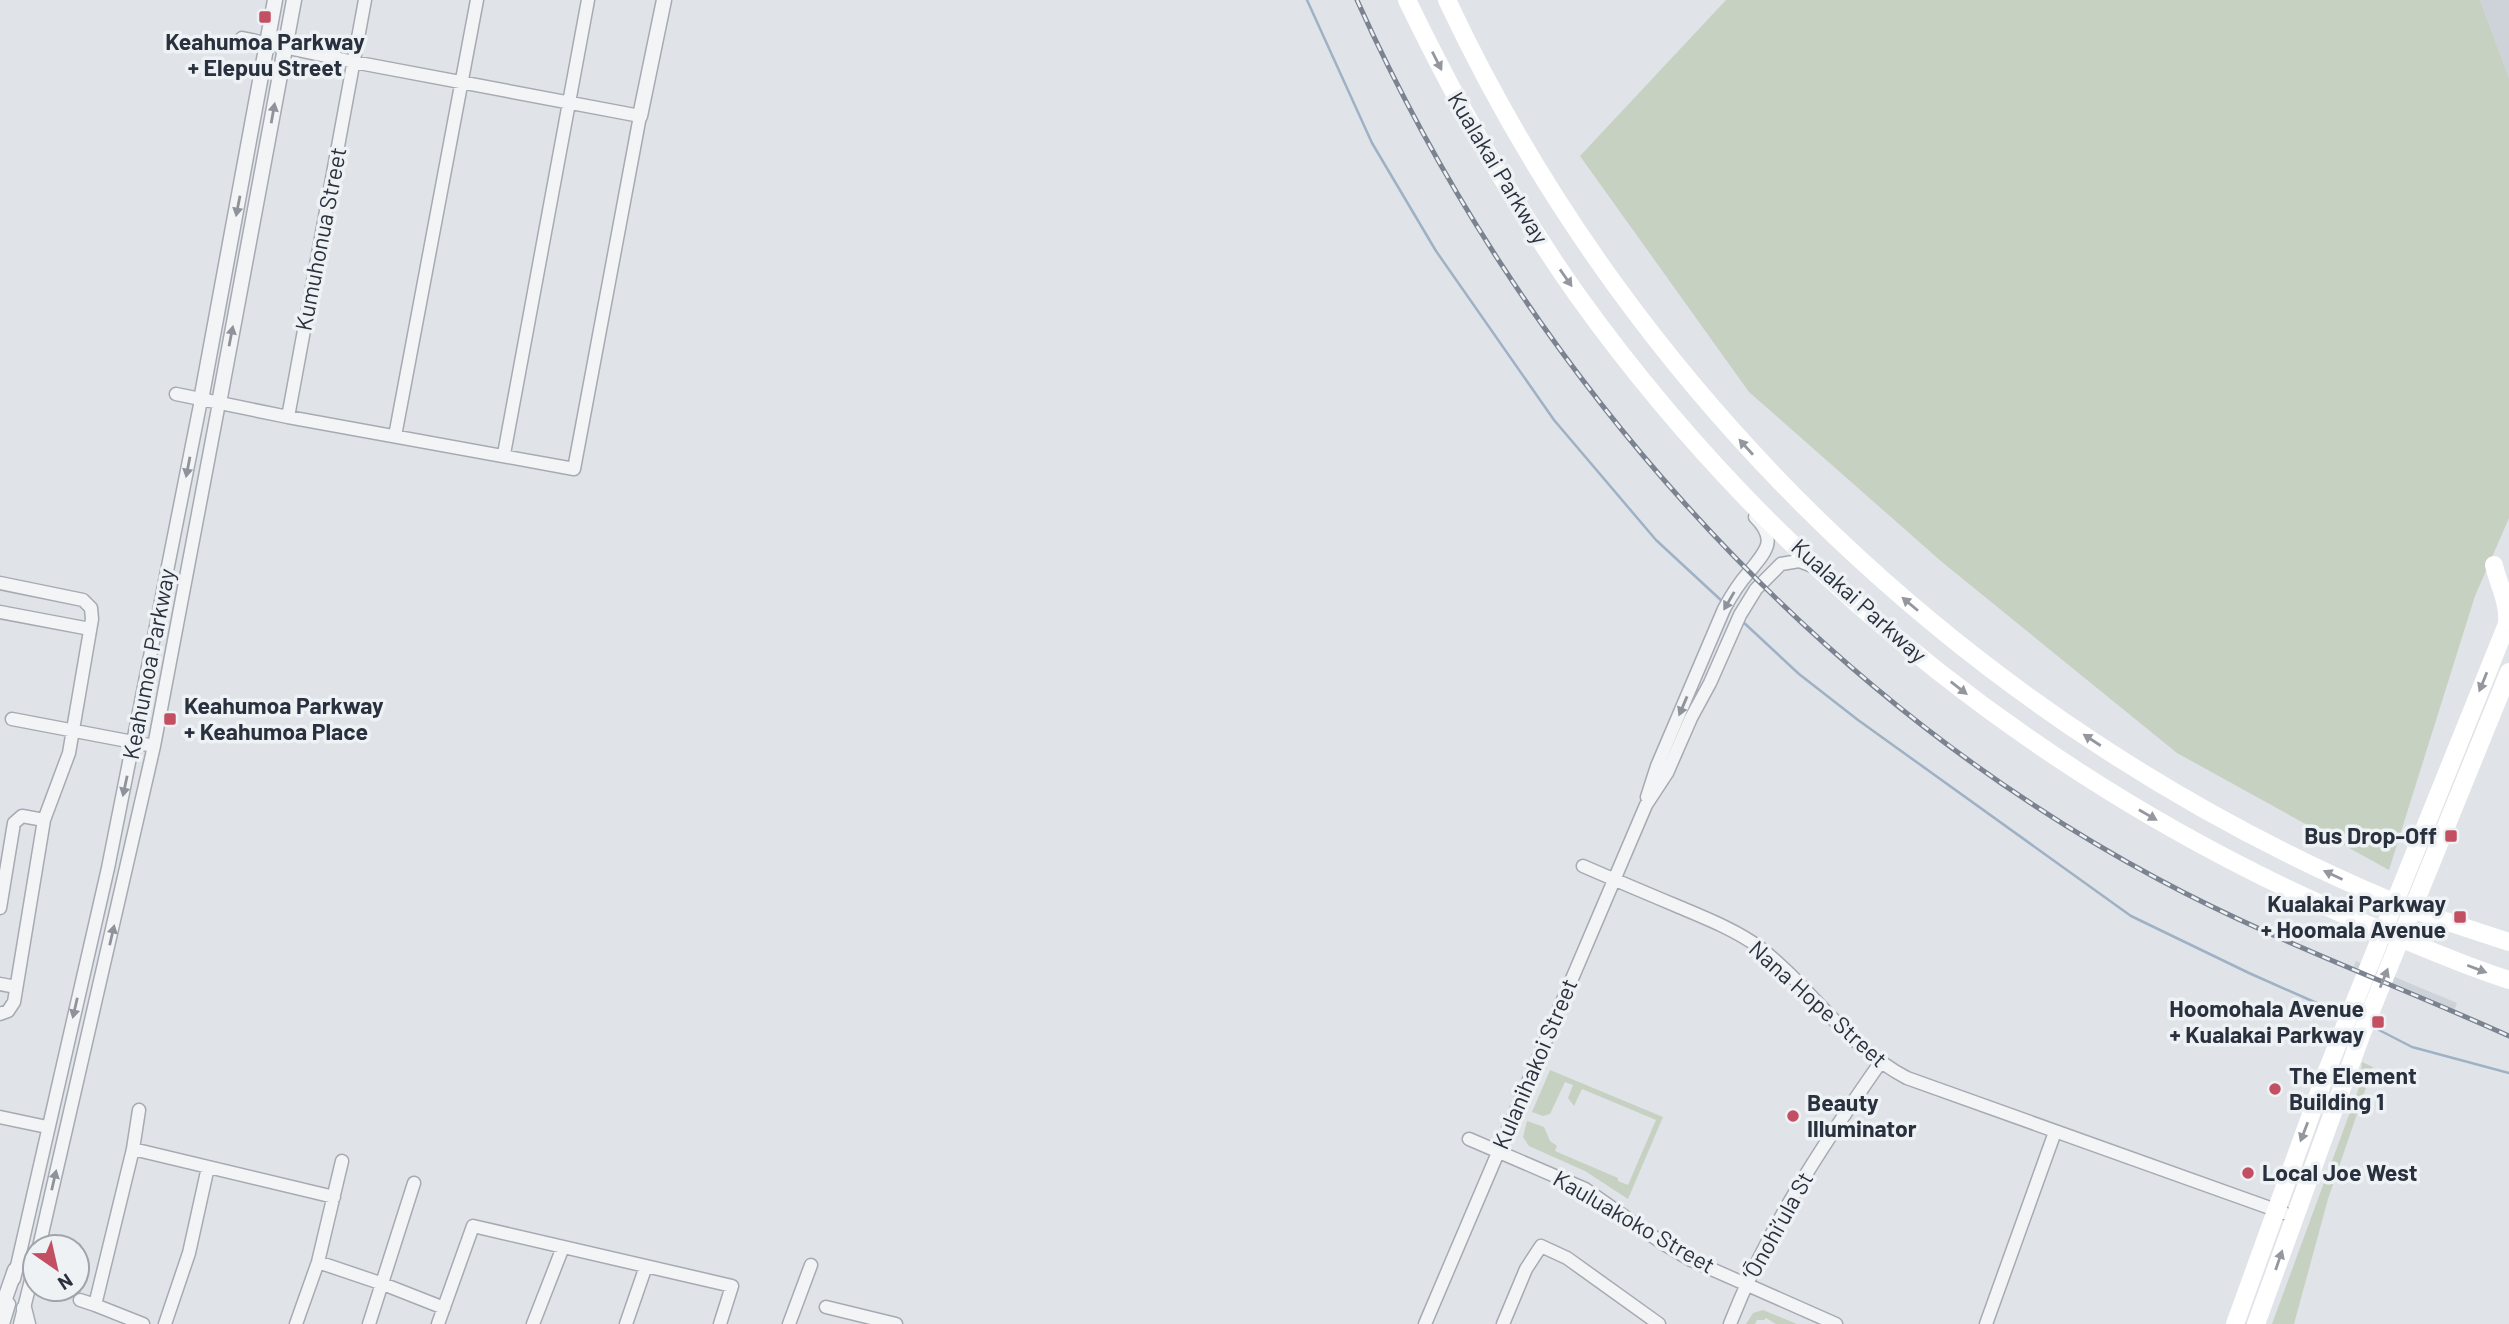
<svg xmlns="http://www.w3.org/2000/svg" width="2509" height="1324" font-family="Barlow,sans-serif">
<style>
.built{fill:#ced2d9}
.green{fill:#c6d1c2}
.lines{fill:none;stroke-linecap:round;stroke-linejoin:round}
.stream{stroke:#9eb1c5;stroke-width:2.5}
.minor-casing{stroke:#a6aab2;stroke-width:15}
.tertiary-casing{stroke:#a6aab2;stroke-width:17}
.minor{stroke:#f2f4f6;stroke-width:12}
.tertiary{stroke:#f2f4f6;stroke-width:14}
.secondary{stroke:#fff;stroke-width:18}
.rail-casing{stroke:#7b8390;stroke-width:5}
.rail{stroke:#eff2f5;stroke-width:2.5;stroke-dasharray:8;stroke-linecap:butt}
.oneway{fill:#94989e}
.oneway2{fill:#8e929a}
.poi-dot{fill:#c24f62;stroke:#eff2f5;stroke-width:2.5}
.labels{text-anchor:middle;stroke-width:7;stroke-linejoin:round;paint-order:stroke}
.poi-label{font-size:23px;font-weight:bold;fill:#2a313e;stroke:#eff2f5;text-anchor:start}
.street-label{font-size:23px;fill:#2a313e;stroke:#eff2f5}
</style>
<rect width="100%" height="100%" fill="#e0e3e8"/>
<path class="built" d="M2480,0H2509V78Z
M2356,961L2457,1003L2453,1014L2352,971Z"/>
<path class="green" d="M1726,0H2480L2509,78V518L2475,596L2389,870L2177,753L1942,562L1749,392L1580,156Z
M2362,1062L2373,1067L2328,1199L2294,1324H2272L2360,1085Z
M1550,1070L1663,1117L1628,1199L1585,1171L1529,1146L1523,1137L1527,1121L1544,1127L1550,1141L1557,1146L1555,1151L1618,1178V1181L1628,1185L1656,1120L1582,1089L1574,1106L1568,1098L1573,1085L1565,1082L1550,1114L1543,1116L1532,1112Z
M1763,1310L1797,1324H1776L1766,1318L1764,1320H1757L1755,1324H1746L1753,1313Z"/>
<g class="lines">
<path class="stream" d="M1307,0L1372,143L1436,251L1554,420L1656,540L1724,603
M1741,620L1799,674L1858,720L2131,916L2249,973L2337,1012
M2379,1030L2412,1047L2509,1073"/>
<g class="minor-casing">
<path id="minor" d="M176,394L288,417L574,469L640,116L354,62L242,38
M288,417L365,0
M395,436L477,0
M504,454L588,0
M0,583L83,600L91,608L92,619L69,753L44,820L14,1002L8,1011L0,1014
M0,612L90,629
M12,719L154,746
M1647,797L1657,766L1724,609C1731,596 1739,583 1749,572C1766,551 1778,540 1755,517
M1583,866C1615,880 1646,893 1677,906C1705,918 1734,929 1759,947C1812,988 1846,1046 1907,1078L2284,1213
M0,908L14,823L22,816L44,820
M0,984L16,987
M139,1110L133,1149L334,1197
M0,1117L47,1127
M1469,1139L1585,1189L1664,1244L1691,1260L1836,1324
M133,1149L95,1305L143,1324
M39,1247L154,746L219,403
M318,1262L383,1284L444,1308
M14,1279L108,868L201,400
M80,1300L95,1305
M826,1307L896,1324
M3,1324L9,1304
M20,1324L35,1264
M165,1324L189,1253L208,1167
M296,1324L318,1262L342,1161
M369,1324L414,1183
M438,1324L473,1226L732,1286L720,1324
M533,1324L563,1247
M626,1324L646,1266
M789,1324L811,1265
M1425,1324L1646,805L1667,773L1691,718L1710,683L1740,615L1756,589L1781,564L1799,561L1815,567
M1503,1324L1526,1269L1541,1246L1567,1258L1659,1324
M1730,1324C1767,1229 1822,1146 1880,1063
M1986,1324L2055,1132"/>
</g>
<g class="tertiary-casing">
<path id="tertiary" d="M640,116L664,0
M201,400L275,0
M219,403L294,0
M24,1308L28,1324
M0,1313L15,1270"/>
</g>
<use href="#minor" class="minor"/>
<use href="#tertiary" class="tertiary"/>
<path class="secondary" d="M1407,0C1457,103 1512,203 1578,296C1781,579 2066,802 2388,933C2428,950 2468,967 2509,980
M1447,0C1636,404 1981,728 2391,901C2430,917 2470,929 2509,942
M2494,565C2498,584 2509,602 2507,623
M2235,1324L2326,1073L2509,619
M2256,1324L2362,1033L2509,672"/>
<g class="rail-casing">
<path id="rail" d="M1357,0C1520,364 1804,689 2158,879C2271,940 2392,983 2509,1036"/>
</g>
<use href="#rail" class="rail"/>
</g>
<defs><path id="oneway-solid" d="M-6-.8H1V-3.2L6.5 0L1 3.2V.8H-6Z" transform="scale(1.75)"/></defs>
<g class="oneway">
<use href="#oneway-solid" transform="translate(1437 61) rotate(63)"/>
<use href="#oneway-solid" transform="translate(1566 278) rotate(55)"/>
<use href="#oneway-solid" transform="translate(1746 447) rotate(-132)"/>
<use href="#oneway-solid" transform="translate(1910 604) rotate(-140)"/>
<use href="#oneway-solid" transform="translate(2483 682) rotate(112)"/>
<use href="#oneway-solid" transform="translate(1959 688) rotate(38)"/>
<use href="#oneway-solid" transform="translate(2092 740) rotate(-147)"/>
<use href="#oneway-solid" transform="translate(2148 815) rotate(30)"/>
<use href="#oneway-solid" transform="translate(2333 875) rotate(-155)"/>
<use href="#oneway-solid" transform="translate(2477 969) rotate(21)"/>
<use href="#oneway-solid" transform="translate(2384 978) rotate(-68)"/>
<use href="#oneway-solid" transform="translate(2304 1132) rotate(111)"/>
<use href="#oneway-solid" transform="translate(2279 1260) rotate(-71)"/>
</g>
<g class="oneway2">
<use href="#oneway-solid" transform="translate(273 113) rotate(-80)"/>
<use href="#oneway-solid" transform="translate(238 206) rotate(101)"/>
<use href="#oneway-solid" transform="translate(231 336) rotate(-79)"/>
<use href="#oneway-solid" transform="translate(188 467) rotate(101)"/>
<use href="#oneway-solid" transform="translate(1729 601) rotate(120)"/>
<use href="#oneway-solid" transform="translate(1683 706) rotate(113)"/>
<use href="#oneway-solid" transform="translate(125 786) rotate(102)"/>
<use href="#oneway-solid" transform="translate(112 935) rotate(-77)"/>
<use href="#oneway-solid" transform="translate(75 1008) rotate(103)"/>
<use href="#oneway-solid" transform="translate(54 1180) rotate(-77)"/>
</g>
<g class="poi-dot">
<rect x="258" y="10" width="14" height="14" rx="3.5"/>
<rect x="163" y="712" width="14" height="14" rx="3.5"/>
<rect x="2444" y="829" width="14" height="14" rx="3.5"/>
<rect x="2453" y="910" width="14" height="14" rx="3.5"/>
<rect x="2371" y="1015" width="14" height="14" rx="3.5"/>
<circle cx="2275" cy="1089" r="7"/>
<circle cx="1793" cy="1116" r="7"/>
<circle cx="2248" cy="1173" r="7"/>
</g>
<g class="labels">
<g class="poi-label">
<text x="265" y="50" text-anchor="middle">Keahumoa Parkway<tspan x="265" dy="26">+ Elepuu Street</tspan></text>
<text x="184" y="714">Keahumoa Parkway<tspan x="184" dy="26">+ Keahumoa Place</tspan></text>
<text x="2437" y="844" text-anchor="end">Bus Drop-Off</text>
<text x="2446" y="912" text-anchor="end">Kualakai Parkway<tspan x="2446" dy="26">+ Hoomala Avenue</tspan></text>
<text x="2364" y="1017" text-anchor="end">Hoomohala Avenue<tspan x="2364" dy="26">+ Kualakai Parkway</tspan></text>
<text x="2289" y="1084">The Element<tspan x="2289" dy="26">Building 1</tspan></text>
<text x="1807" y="1111">Beauty<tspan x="1807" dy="26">Illuminator</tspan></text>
<text x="2262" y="1181">Local Joe West</text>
</g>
<g class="street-label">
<text transform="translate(1498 168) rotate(59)" y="8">Kualakai Parkway</text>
<text transform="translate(321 239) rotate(-79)" y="8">Kumuhonua Street</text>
<text transform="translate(1859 601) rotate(42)" y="8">Kualakai Parkway</text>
<text transform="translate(149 664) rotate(-79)" y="8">Keahumoa Parkway</text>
<text transform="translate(1818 1004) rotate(42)" y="8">Nana Hope Street</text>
<text transform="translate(1535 1064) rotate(-67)" y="8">Kulanihakoi Street</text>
<text transform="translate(1634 1222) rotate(30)" y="8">Kauluakoko Street</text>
<text transform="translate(1778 1226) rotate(-61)" y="8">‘Ōnohi‘ula St</text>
</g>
</g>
<g transform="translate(56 1268) rotate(146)"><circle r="33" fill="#eff2f5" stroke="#a0a5ac" stroke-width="2"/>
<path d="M0-5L12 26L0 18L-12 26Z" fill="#c24f62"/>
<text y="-10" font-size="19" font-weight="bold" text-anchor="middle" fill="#2a313e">N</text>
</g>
</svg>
